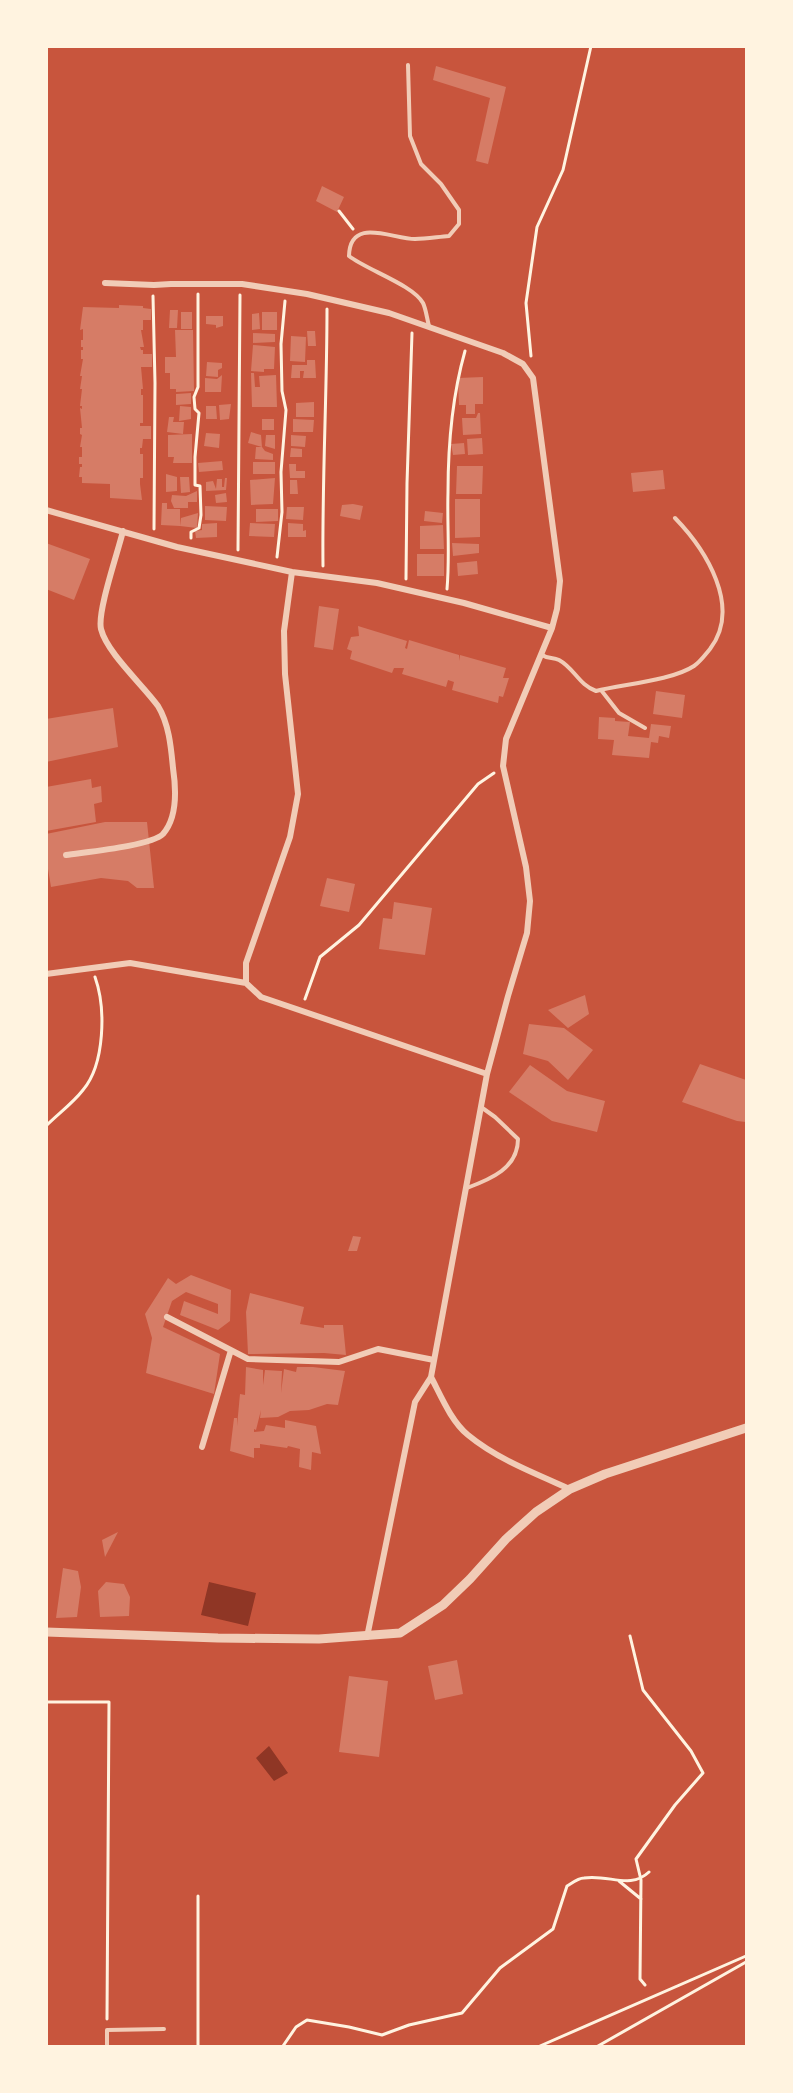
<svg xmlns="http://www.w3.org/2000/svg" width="793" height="2093" font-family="'Space Grotesk',sans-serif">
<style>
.water{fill:#8f3625}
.building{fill:#d67c66}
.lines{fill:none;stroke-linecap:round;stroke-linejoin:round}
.path{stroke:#fff3e0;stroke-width:3}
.service{stroke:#f1ccb7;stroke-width:4}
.minor{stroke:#f1ccb7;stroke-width:6}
.tertiary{stroke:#f1ccb7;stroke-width:9}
</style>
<rect width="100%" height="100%" fill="#c8553d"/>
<path class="water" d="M209,1582L256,1593L248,1626L201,1615Z
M269,1746L288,1773L274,1781L256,1758Z"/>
<path class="building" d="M436,66L506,87L488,164L476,161L490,98L433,80Z
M322,186L344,197L337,212L316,201Z
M119,305L143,306V308L151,309V320H143V330H141L144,347H140L141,350H143V354H152V367H141L143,389H141V395H143V423H140V426H151V439H143L142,448H140V454H143V478H140V484L142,500L110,498V484L82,483V477H79L80,467H82V464H79V457H82V447H80L82,435L80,434V428H82L80,408L82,409V406H80L82,389H80L82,376H80L83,359H81V350H83V347H81V340H83V329L80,330L83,307L119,308Z
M170,310H178L177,328H169Z
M181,312H192V329H181Z
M262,312H277V330H262Z
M259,313L260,329L252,330V314Z
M206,316H223V326L216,328V325L206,324Z
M175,330H193L194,391L176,392V389H170V373H165V357H176Z
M307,331H315L316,346H308Z
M253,333L275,334V342L253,343Z
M291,336L306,337L305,362L290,361Z
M253,345L275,347L274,369H264V372L251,371Z
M307,360H315L316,378H303L304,371H300V378H291L292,365H307Z
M207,362L222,363V368L218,370V377L206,376Z
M251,373H254L255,387H260L259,376L276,375L277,407H252Z
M222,375L221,392H205V378L217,379Z
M483,377V404H475V414H466V405H459L458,378Z
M191,393V404L176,405V394Z
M314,402V417H296V403Z
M231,404L229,419L220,420L219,405Z
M180,406L191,407V419L179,421Z
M206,406H216L217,419H206Z
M478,413H480L481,434L463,435L462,418H476Z
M169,417H174L173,422H184L183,434L167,432Z
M262,419H274V430H262Z
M293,419L314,420L313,432H293Z
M251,432L261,435L262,447L265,451L273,454V460L255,459L256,447H262L248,443Z
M206,433L220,434L219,448L204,446Z
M192,434V463H173L174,457H168V435Z
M266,435H275V449L265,446Z
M291,435L306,436L305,447L291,446Z
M482,438L483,454L468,455L467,439Z
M464,443L465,454L453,455L451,444Z
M291,448L302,449V457H290Z
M222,461L223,470L199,472L198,463Z
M253,462H275V474H253Z
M289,464H296V471H305V478H290Z
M457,466H483L482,494H456Z
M663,470L665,489L633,492L631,473Z
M166,474L177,477V491L166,492Z
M180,477H189L190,492L181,493Z
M225,478H227L226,490L206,491V482L213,481L216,489L217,479H222V487H224Z
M275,478L273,504L251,505L250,480Z
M290,480H297L298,494H290Z
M197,491V502H188V508H174L171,501L172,495L186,496Z
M226,493L227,502L216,503L215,495Z
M455,499H480V537L455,538Z
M162,503H167V509H180V526L161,525Z
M353,504L363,506L360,520L340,516L342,505Z
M205,506L227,507L226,521L205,520Z
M287,507H304L303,520L286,519Z
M256,509H278V521L256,522Z
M425,511L443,513L442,523L424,521Z
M198,513L197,528L180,526L181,518Z
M217,523V537L196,538L195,531L202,530V524Z
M250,523L275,524L274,537L249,536Z
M288,523L303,524V531L306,530V537H288Z
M443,525L444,549H420V526Z
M46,543L90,559L74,600L46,589Z
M452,543L479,544V553L453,556Z
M417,554H444V576H417Z
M477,561L478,574L458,576L457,563Z
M319,606L339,609L333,650L314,647Z
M358,626L407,641L405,648L407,649L409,640L459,655V661L460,655L506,668L503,678H509L503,697L499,696L498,703L452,690L454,682L448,680L446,687L402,674L404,668H394L392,673L350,659L352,651L347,649L351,637L359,636Z
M656,691L685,695L682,718L653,714Z
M113,708L118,747L46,762V719Z
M599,717L615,718V721L630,722L628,736L649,738L651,724L671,726L669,738L659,736L658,743L651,742L649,758L612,755L614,740L598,739Z
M91,779L92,788L101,786L102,802L94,804L96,822L46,831V787Z
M105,822H147L154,888H137L128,881L101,878L51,887L46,857V834Z
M327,878L355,884L349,912L320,906Z
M394,902L432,908L425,955L379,949L383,918L392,919Z
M585,995L589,1014L568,1028L548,1010Z
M529,1024L564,1028L593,1050L568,1080L548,1061L523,1054Z
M700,1064L746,1080V1122L737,1121L682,1102Z
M530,1065L567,1091L605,1101L597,1132L552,1121L509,1092Z
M353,1236L361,1237L357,1251H348Z
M191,1275L231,1290L230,1321L218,1330L180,1315L184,1301L218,1314V1304L186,1292L172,1301L163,1327L220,1354L214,1394L146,1373L152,1338L145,1314L168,1278L176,1284Z
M250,1293L304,1307L300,1324L324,1328V1325H343L346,1355L324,1353L248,1354L246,1312Z
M246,1367L263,1370V1385L265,1370L282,1371L281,1393L284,1369L296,1372L297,1367H313L345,1371L338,1405L327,1404L309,1410L290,1411L278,1417L260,1418L261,1410L256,1430L254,1429V1432L264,1431L266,1425L285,1428V1420L316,1426L321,1454L312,1452L311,1470L299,1467L300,1449L288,1446L287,1448L260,1444V1448H254V1458L230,1451L234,1418H237V1426L240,1394L245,1395Z
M118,1532L105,1557L102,1540Z
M63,1568L78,1571L81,1587L77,1617L56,1618Z
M106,1582L124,1584L130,1597L129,1616L100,1617L98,1591Z
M457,1660L463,1694L435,1700L428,1666Z
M349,1676L388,1681L379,1757L339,1752Z"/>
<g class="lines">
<path class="path" d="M339,211L353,229
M153,296L155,383L154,529
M531,356L526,303L537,227L563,170L591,46
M191,538V532L199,528L201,515L200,486L195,485V457L199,413L195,409L194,397L198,387V294
M238,550L240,295
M277,557L282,512L281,472L286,410L282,391L281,344L285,301
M323,566C322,480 327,395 327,309
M406,579L407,483L412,333
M447,589C450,556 447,524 448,492C448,444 452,397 465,351
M305,999L320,957L359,925L478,784L494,773
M46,1126C58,1114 73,1103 83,1090C105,1064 106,1008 95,977
M630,1636L643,1690L691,1751L703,1773L675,1805L636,1859L641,1880L640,1979L645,1985
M46,1702H109L107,2019
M619,1881L641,1899
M198,2046V1896
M283,2046L296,2027L307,2020L349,2027L382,2035L409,2025L462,2013L500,1968L553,1929L567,1886C572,1883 578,1878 584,1878C609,1874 630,1890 649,1872
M540,2046L746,1956
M598,2046L746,1962"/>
<path class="service" d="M408,65L410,136L421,164L441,184L459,210V224L449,236C437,237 426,239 415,239C392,239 350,216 349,256C367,270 413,285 423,303C426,309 427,319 429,326
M542,655C548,659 553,657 559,660C574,668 579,685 596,691C623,684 671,681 694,666C700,662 705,655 710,649C742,607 706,550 675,518
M601,690L619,713L645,728
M467,1188C491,1179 518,1168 518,1139L495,1117L481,1107
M107,2046V2030L164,2029"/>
<path class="minor" d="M105,283L154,285L171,284H242L307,294L389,313L503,353L523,364L533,378L560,581L557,609L552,628L506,739L503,766L526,867L530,901L527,933L508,996L487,1074L431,1377L415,1402L367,1637
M46,510L177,547L292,572L377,583L464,603L552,628
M292,572L284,631L285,674L298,794L290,837L246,963V983L261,997L487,1074
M66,855C85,852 151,846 163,834C178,817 176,788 173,768C171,747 169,724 158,706C143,685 107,653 101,629C97,612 118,552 123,531
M46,974L130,963L246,983
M167,1317L248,1359L339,1362L378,1349L434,1360
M431,1377C441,1396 451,1421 468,1435C497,1459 536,1474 570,1489
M202,1447L231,1350"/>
<path class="tertiary" d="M46,1632L218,1638L319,1639L400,1633L443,1605L470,1579L506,1539L536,1512L570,1489L605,1474L746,1428"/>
</g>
<rect width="793" height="2093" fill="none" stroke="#fff3e0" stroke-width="96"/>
</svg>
